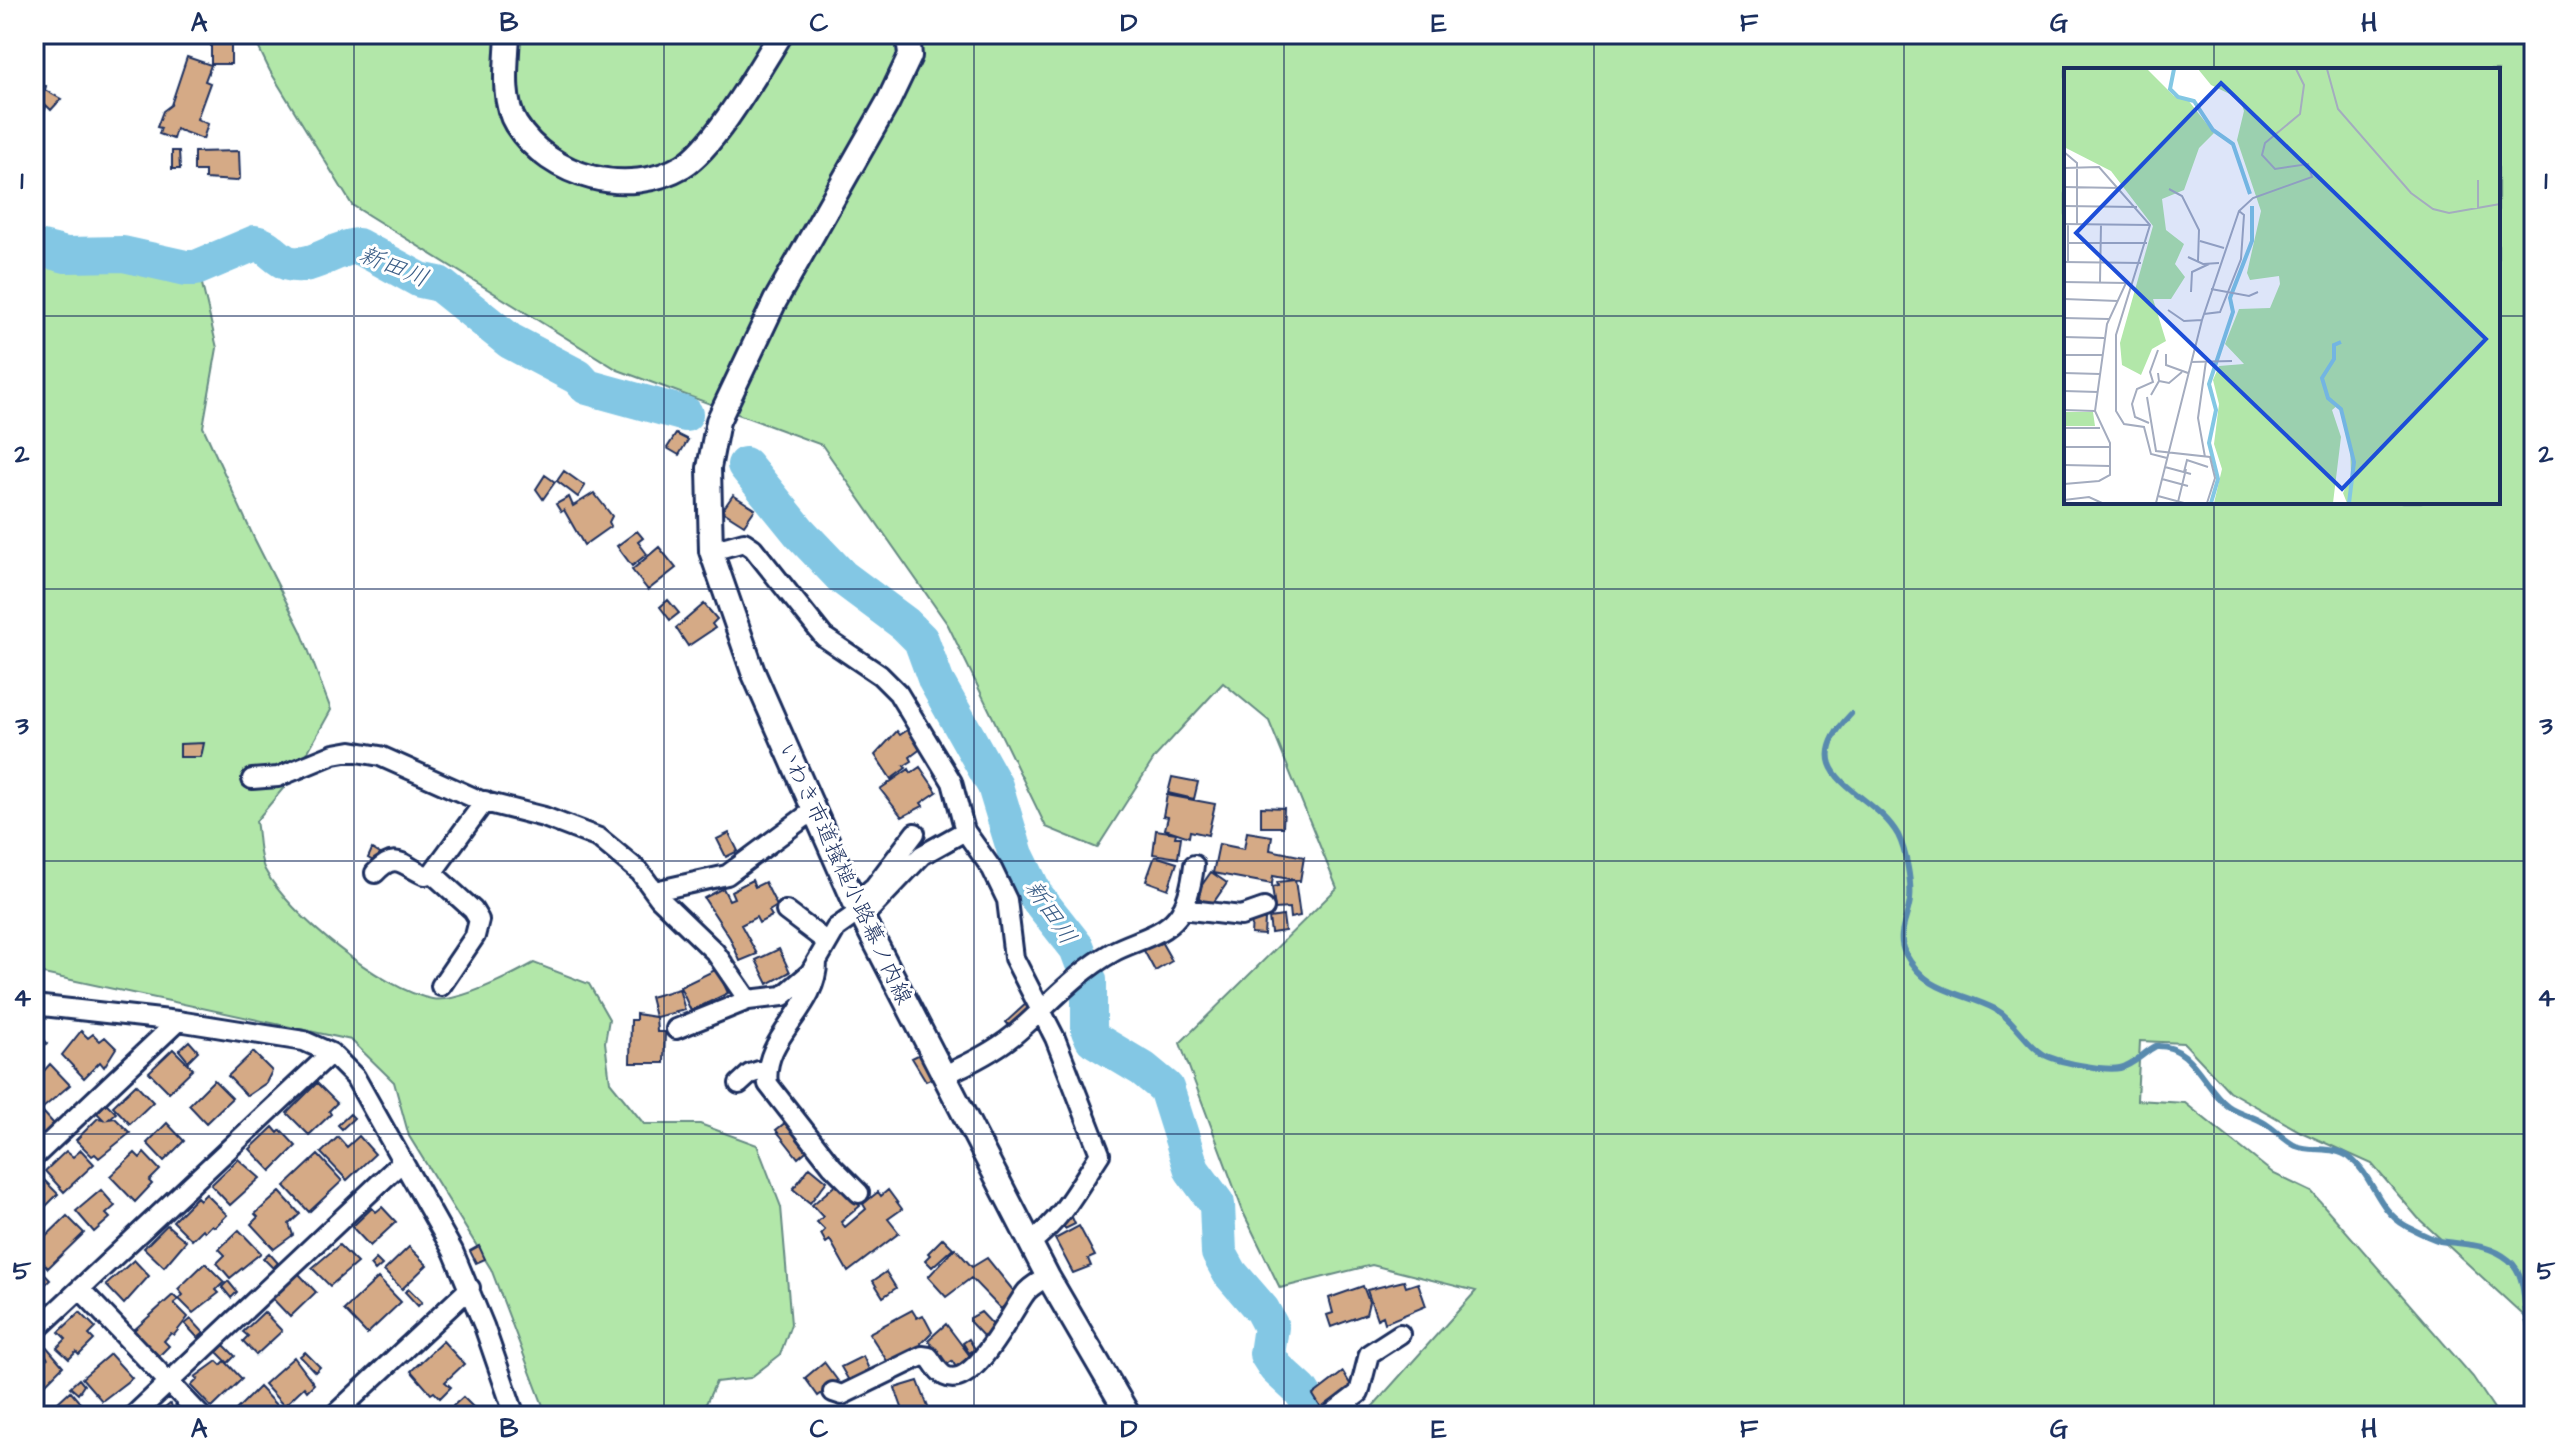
<svg xmlns="http://www.w3.org/2000/svg" width="2568" height="1450" font-family="'Architects Daughter','Klee One',sans-serif">
<style>
.green{fill:#b2e7a9;stroke:#668b84;stroke-width:2;fill-rule:evenodd}
.lines{fill:none;stroke-linecap:round;stroke-linejoin:round}
.stream{stroke:#598aae;stroke-width:6}
.river{stroke:#83c7e4;stroke-width:36}
.building{fill:#d5aa86;stroke:#1b2f5e;stroke-width:2}
.minor-casing{stroke:#1b2f5e;stroke-width:24}
.tertiary-casing{stroke:#1b2f5e;stroke-width:28}
.minor{stroke:#fff;stroke-width:18}
.tertiary{stroke:#fff;stroke-width:22}
.grid{fill:none;stroke:#1b2f5e;stroke-width:2;stroke-opacity:0.55}
.labels{text-anchor:middle;stroke-width:6;stroke-linejoin:round;paint-order:stroke}
.street-label{font-size:22px;fill:#1b2f5e;stroke:#fff}
.water-label{font-size:24px;font-style:italic;fill:#3a5d86;stroke:#fff}
.inset-river{fill:none;stroke:#83c7e4;stroke-width:4}
.inset-road{fill:none;stroke:#a4acbf;stroke-width:2}
.view{fill:#1d4ed8;fill-opacity:0.15;stroke:#1d4ed8;stroke-width:4}
.inset-edge{fill:none;stroke:#1b2f5e;stroke-width:4}
.neatline{fill:none;stroke:#1b2f5e;stroke-width:3}
.grid-label{font-size:26px;text-anchor:middle;font-weight:bold;fill:#1b2f5e}
</style>
<rect width="100%" height="100%" fill="#fff"/>
<filter id="ink" filterUnits="userSpaceOnUse"><feTurbulence type="fractalNoise" baseFrequency=".0125" numOctaves="2"/><feDisplacementMap in="SourceGraphic" scale="16" xChannelSelector="R" yChannelSelector="G"/><feConvolveMatrix kernelMatrix="1 2 1 2 8 2 1 2 1" color-interpolation-filters="sRGB"/></filter>
<g filter="url(#ink)">
<path class="green" d="M252,34H2534V1325L2418,1218L2372,1164L2301,1132L2229,1091L2184,1043L2140,1041L2137,1100L2185,1103L2274,1174L2312,1192L2473,1377L2499,1416H1364L1476,1291L1372,1265L1280,1288L1244,1214L1180,1043L1337,888L1269,721L1223,683L1155,757L1097,848L1046,827L948,625L822,445L618,370L352,205L270,71ZM2066,70H2498V502H2066Z
M34,259L159,272L202,284L217,348L203,427L254,538L301,631L331,710L296,773L256,821C259,836 258,857 265,870C288,914 382,990 432,999C457,1004 512,975 534,963L589,984L609,1019L605,1042L610,1082L644,1124H700L757,1145L781,1207L791,1324L780,1355L750,1378L716,1382L704,1408L709,1416H547L491,1269L409,1136L394,1082L351,1040L34,972Z"/>
<g class="lines">
<path class="stream" d="M1851,714C1789,778 1872,788 1898,835C1906,851 1912,882 1910,900C1908,918 1896,935 1905,953C1927,994 1960,991 1995,1009C2015,1020 2024,1042 2043,1054C2055,1062 2106,1071 2120,1068C2134,1065 2144,1052 2156,1046C2193,1044 2203,1088 2228,1106C2239,1114 2255,1116 2266,1124C2276,1130 2285,1141 2296,1146C2312,1152 2335,1146 2349,1157C2374,1176 2376,1209 2406,1226C2416,1231 2429,1238 2440,1241C2465,1245 2488,1243 2509,1260C2531,1279 2519,1313 2534,1338"/>
<path class="river" d="M34,247L66,255L123,254L186,268H196L255,243C269,245 276,259 288,263C313,270 333,248 358,246L420,280L439,284L510,341L578,377L587,387L685,414
M745,465L800,533L842,577L905,624L921,640L936,681L995,786L1016,855L1036,896L1077,948L1089,980V1031L1093,1039L1143,1069L1166,1088L1192,1170L1217,1204L1219,1253L1230,1273L1262,1310L1271,1327L1267,1354L1276,1368L1301,1391L1317,1416"/>
</g>
<path class="building" d="M211,37L231,38V64H211Z
M187,57L211,65L205,81L210,83L197,119L208,124L203,139L176,129L173,139L159,134L161,128L157,127L163,111L171,105Z
M34,84L46,86L45,90L61,99L51,110L46,105L45,110L34,108Z
M172,151H179L180,169H172Z
M239,151L240,178L236,181L205,179V171H194V152Z
M676,434L688,440L679,455L667,448Z
M564,471L585,486L578,497L557,481Z
M545,475L555,482L543,499L536,489Z
M594,493L612,516L609,522L611,526L584,545L564,510L561,512L556,504L569,497L573,506Z
M733,495L755,509L744,525L722,511Z
M637,531L643,538L638,542L647,554L632,566L617,546Z
M659,547L676,568L648,590L632,570Z
M668,600L679,613L670,620L660,607Z
M704,604L717,619L712,624L715,628L688,646L676,628Z
M909,729L922,748L910,757L912,761L904,766L906,768L891,779L875,755L897,731L900,735Z
M204,743L201,757H180V744Z
M920,767L937,792L921,803L923,806L902,817L880,789L909,769L911,773Z
M1172,777L1198,782L1194,799L1168,793Z
M1167,795L1215,804L1208,835L1190,831L1189,837L1165,829L1168,817L1163,816Z
M1261,807L1284,808L1283,827H1261Z
M1156,830L1176,833L1175,837H1181L1178,858L1153,854Z
M1247,832L1272,836L1270,850L1304,857L1300,881L1273,876L1272,884L1213,873L1219,844L1244,849Z
M729,833L738,851L726,857L717,839Z
M372,849L382,855L377,863L368,858Z
M1155,856L1177,863L1168,889L1146,881Z
M1211,872L1227,883L1211,906L1195,895Z
M752,880L755,887L765,882L777,906L769,911L772,916L759,923L756,917L741,925L757,954L740,961L730,938L704,898L723,888L729,900L734,898L731,891Z
M1295,880L1300,916L1290,918L1289,908L1275,909L1272,887L1278,886L1277,882Z
M1283,916L1285,931L1271,933L1269,918Z
M1252,919L1265,920L1264,935L1251,934Z
M1159,938L1172,961L1155,971L1142,947Z
M779,949L790,972L768,984L756,960Z
M717,969L728,993L691,1011L680,987Z
M679,989L685,1010L656,1017L657,1032H665L664,1063H630L631,1020H636V1014L655,1017L650,997Z
M1028,1002L1034,1009L1012,1029L1006,1022Z
M34,1029L47,1043L34,1056Z
M81,1031L88,1038L93,1034L100,1041L105,1037L116,1048L104,1067L100,1062L84,1078L62,1055Z
M189,1041L198,1051L188,1061L179,1050Z
M173,1049L193,1069L169,1092L149,1072Z
M926,1051L939,1075L926,1081L912,1058Z
M253,1052L272,1071L266,1083L247,1096L228,1076Z
M50,1064L70,1085L43,1108L34,1099V1082Z
M214,1080L232,1098L206,1123L189,1105Z
M317,1083L337,1103L329,1111L331,1114L309,1135L287,1113Z
M136,1084L153,1102L130,1124L113,1106Z
M106,1103L116,1113L109,1119L115,1118L130,1133L99,1158L95,1154L92,1156L76,1140L98,1118L103,1119L97,1113Z
M44,1113L54,1124L42,1135L34,1123Z
M350,1114L354,1118L342,1129L338,1125Z
M791,1118L812,1146L798,1158L776,1130Z
M167,1123L184,1141L164,1161L147,1143Z
M273,1127L278,1133L281,1130L296,1146L271,1171L250,1149Z
M359,1136L375,1154L347,1180L321,1153L338,1137L347,1147Z
M81,1150L94,1164L64,1192L45,1171L66,1151L73,1157Z
M135,1153L140,1158L144,1153L160,1170L149,1181L152,1184L135,1202L110,1176Z
M318,1155L342,1181L309,1212L285,1186Z
M238,1159L260,1178L230,1205L211,1185Z
M810,1167L827,1181L810,1203L793,1189Z
M38,1174L58,1194L34,1218V1178Z
M839,1182L860,1206L841,1222L845,1227L866,1209L863,1204L878,1192L881,1196L888,1190L902,1209L888,1219L899,1233L848,1272L830,1240L826,1243L821,1234L825,1230L817,1222L823,1217L812,1205Z
M101,1190L115,1206L106,1214L110,1218L94,1232L76,1211Z
M280,1192L300,1214L289,1224L293,1235L274,1249L251,1224L258,1217L255,1214Z
M206,1194L227,1215L215,1227L212,1225L205,1232L203,1229L192,1240L173,1221L197,1197L200,1200Z
M382,1207L396,1222L370,1246L352,1227L372,1208L376,1212Z
M1071,1215L1075,1224L1065,1229L1061,1221Z
M67,1216L84,1233L48,1268L34,1253V1248Z
M167,1225L186,1241L164,1267L144,1248Z
M1079,1226L1095,1256L1088,1259L1091,1266L1073,1273L1055,1239Z
M239,1230L261,1253L230,1278L217,1263L225,1255L219,1249Z
M943,1238L953,1248L932,1267L925,1260L930,1255L928,1253Z
M339,1245L357,1263L330,1286L312,1268Z
M479,1246L485,1259L476,1263L470,1251Z
M409,1247L427,1265L402,1289L384,1271Z
M955,1248L972,1267L987,1258L1016,1294L1001,1309L971,1278L946,1297L928,1277Z
M269,1253L278,1263L273,1268L263,1258Z
M376,1259L382,1265L375,1271L370,1265Z
M134,1260L149,1276L124,1304L106,1285Z
M34,1263L50,1280L34,1295Z
M205,1263L224,1282L216,1290L219,1293L193,1313L179,1299L183,1295L178,1289Z
M886,1272L896,1288L883,1297L873,1281Z
M298,1273L316,1292L290,1317L272,1298Z
M378,1278L401,1302L367,1334L344,1310Z
M228,1281L237,1292L231,1298L222,1287Z
M1404,1281L1406,1287L1418,1283L1426,1306L1385,1323L1383,1316L1377,1319L1367,1290Z
M1363,1286L1369,1302L1366,1314L1331,1327L1327,1315L1333,1313L1329,1298Z
M409,1289L422,1302L418,1306L405,1292Z
M173,1295L178,1300L174,1303L188,1317L174,1335L171,1333L164,1341L169,1346L159,1356L133,1331Z
M912,1310L917,1318L923,1315L932,1332L921,1343L923,1348L889,1364L869,1333Z
M80,1312L96,1328L89,1335L94,1340L79,1355L76,1352L69,1359L57,1348L66,1339L59,1332Z
M264,1312L282,1331L256,1355L243,1341L248,1336L243,1332Z
M981,1312L996,1328L985,1338L970,1322V1318Z
M191,1319L204,1333L198,1338L185,1324Z
M946,1324L970,1356L956,1367L952,1361L946,1365L928,1340Z
M969,1339L975,1349L969,1353L963,1343Z
M443,1341L464,1364L445,1382L451,1387L440,1398L434,1392L431,1394L411,1371Z
M45,1345L63,1366L34,1395V1350L37,1347L48,1359L41,1348Z
M224,1345L235,1356L228,1363L217,1352Z
M305,1352L320,1367L315,1372L300,1356Z
M110,1354L132,1378L102,1401L82,1378Z
M863,1356L872,1376L852,1386L841,1367Z
M294,1357L314,1384L307,1391L304,1387L284,1406L264,1384Z
M217,1361L221,1365L225,1361L242,1379L212,1408L191,1386L198,1379L195,1377Z
M824,1362L838,1381L818,1396L805,1378Z
M1343,1372L1353,1389L1323,1411L1313,1395Z
M79,1379L84,1385L78,1394L70,1387Z
M918,1381L931,1415L905,1416L895,1388Z
M259,1387L277,1406L266,1416H236L233,1413Z
M70,1391L86,1410L82,1413L85,1416H47L45,1414Z
M463,1397L479,1413L442,1416Z
M170,1404L179,1416H151L156,1412L158,1414Z"/>
<g class="lines">
<g class="minor-casing">
<path id="minor" d="M711,551L744,542L753,548L824,637L880,675L898,693L952,782L965,831L992,869L1007,900L1014,958L1055,1038L1100,1154C1079,1186 1062,1220 1030,1243
M252,779L278,777L334,754L351,751L380,756L481,801L544,817L599,838L640,872L659,898L715,952L748,1000
M375,873C396,851 402,865 425,875L432,873L485,801
M432,873L473,910L479,920L475,936L441,986
M655,891L727,875L814,810
M855,903L874,887L915,833
M1182,909L1241,916L1264,908
M786,911L827,942
M862,918L922,855L965,831
M817,961C818,1009 761,1037 768,1084L832,1166L859,1193
M34,1005L178,1021L304,1041L331,1053L355,1077L453,1251L484,1326L515,1416
M676,1029L748,1000L783,996L810,973L836,928L860,911
M944,1075C969,1064 993,1052 1014,1035C1046,1008 1075,973 1113,952C1133,941 1162,936 1177,917C1188,904 1192,882 1194,865
M739,1084L750,1074L768,1068
M34,1157L178,1021
M80,1289L201,1416
M34,1332L331,1053
M833,1392L842,1395L922,1356L929,1357C933,1363 939,1373 945,1376C975,1391 1013,1307 1027,1291C1033,1285 1040,1281 1048,1277
M133,1416L403,1161
M333,1416L470,1288
M1329,1416L1359,1393L1369,1354L1400,1334"/>
</g>
<g class="tertiary-casing">
<path id="tertiary" d="M508,34C507,61 501,100 516,124C550,178 628,198 683,166C715,147 760,67 781,34
M908,34L910,56L888,102L775,301L718,421L709,468L711,551L753,672L855,903L1048,1277L1129,1416"/>
</g>
<use href="#minor" class="minor"/>
<use href="#tertiary" class="tertiary"/>
</g>
</g>
<path class="grid" d="M354,34V1416M664,34V1416M974,34V1416M1284,34V1416M1594,34V1416M1904,34V1416M2214,34V70M34,316H2066M2498,316H2534M2214,502V1416M34,589H2534M34,861H2534M34,1134H2534"/>
<g class="labels">
<g class="street-label">
<text transform="translate(846 873) rotate(65)" y="8">いわき市道搔槌小路幕ノ内線</text>
</g>
<g class="water-label">
<text transform="translate(394 266) rotate(22)" y="8">新田川</text>
<text transform="translate(1051 912) rotate(56)" y="8">新田川</text>
</g>
</g>
<g transform="translate(2064 68)">
<rect width="436" height="436" fill="#fff"/>
<path d="M0,1H83L110,28L124,32L150,65L135,80L120,122L98,131L102,162L120,176L111,196L121,209L107,231H89L102,273L88,281L77,307L58,297L56,275L89,158L47,103L0,79ZM134,1H436V435H283L279,425L287,408L286,372L274,337L268,342L277,369L269,435H150L158,401L150,376L155,336L149,312L155,298L180,296L161,276L175,241L206,240L216,216L215,208L186,212L183,205L197,143L173,72L180,43L176,31L147,17ZM1,344H29L31,358H1Z" fill="#b2e7a9"/>
<path class="inset-river" d="M110,1L106,21L114,29L130,33L149,62L169,76L186,126M277,274L270,277V291L258,310L264,330L277,341L290,394L285,435M147,435L154,411L145,375L152,342L145,316L169,244L166,230L188,173V138"/>
<path class="inset-road" d="M263,1L274,41L347,125L369,141L385,145L436,136M0,84L13,95V156M0,100L35,99L86,157L52,267V343L60,356L80,359L87,386L103,390M0,119L56,120M105,121L118,128L135,162L134,193M0,138L73,139M414,141V112M0,156L86,157M136,173L160,180M4,175H83M124,189L139,196L155,195M0,194L77,195M4,194V156M0,214L62,215L43,256L31,343L46,375V407L35,413L0,416M36,214L37,156M147,221L185,228L194,224M127,224L128,204L145,196M0,231L54,233M104,242L120,253L138,252M140,246L156,244L177,191L180,147L175,143M0,250L45,251M0,269L40,270M102,286V297L124,305M0,287H38M127,294L168,293M0,305L36,306M95,313L105,315L118,304M0,323L34,324M87,327L95,313L94,305M83,329L92,383L146,389L151,410L143,435M0,342L31,343M85,355L71,349L68,336L73,321L89,314L86,304L94,282M0,360H36M0,379H47M141,389L134,350L142,293M0,397L46,398M101,399L127,406M120,404L123,392L144,399M98,411L124,418M94,428L120,435M0,432L25,429L38,435M114,434L122,401M92,435L138,252L175,143L189,130L248,109L244,96L211,101L198,87L201,75L236,46L240,17L232,1"/>
<path class="view" d="M157,15L422,271L278,421L12,165Z"/>
<rect width="436" height="436" class="inset-edge"/>
</g>
<rect width="2568" height="1450" fill="none" stroke="#fff" stroke-width="88"/>
<rect x="44" y="44" width="2480" height="1362" class="neatline"/>
<g class="grid-label">
<text x="199" y="31">A</text>
<text x="509" y="31">B</text>
<text x="819" y="31">C</text>
<text x="1129" y="31">D</text>
<text x="1439" y="31">E</text>
<text x="1749" y="31">F</text>
<text x="2059" y="31">G</text>
<text x="2369" y="31">H</text>
<text x="22" y="189">1</text>
<text x="2546" y="189">1</text>
<text x="22" y="462">2</text>
<text x="2546" y="462">2</text>
<text x="22" y="734">3</text>
<text x="2546" y="734">3</text>
<text x="22" y="1006">4</text>
<text x="2546" y="1006">4</text>
<text x="22" y="1279">5</text>
<text x="2546" y="1279">5</text>
<text x="199" y="1437">A</text>
<text x="509" y="1437">B</text>
<text x="819" y="1437">C</text>
<text x="1129" y="1437">D</text>
<text x="1439" y="1437">E</text>
<text x="1749" y="1437">F</text>
<text x="2059" y="1437">G</text>
<text x="2369" y="1437">H</text>
</g>
</svg>
